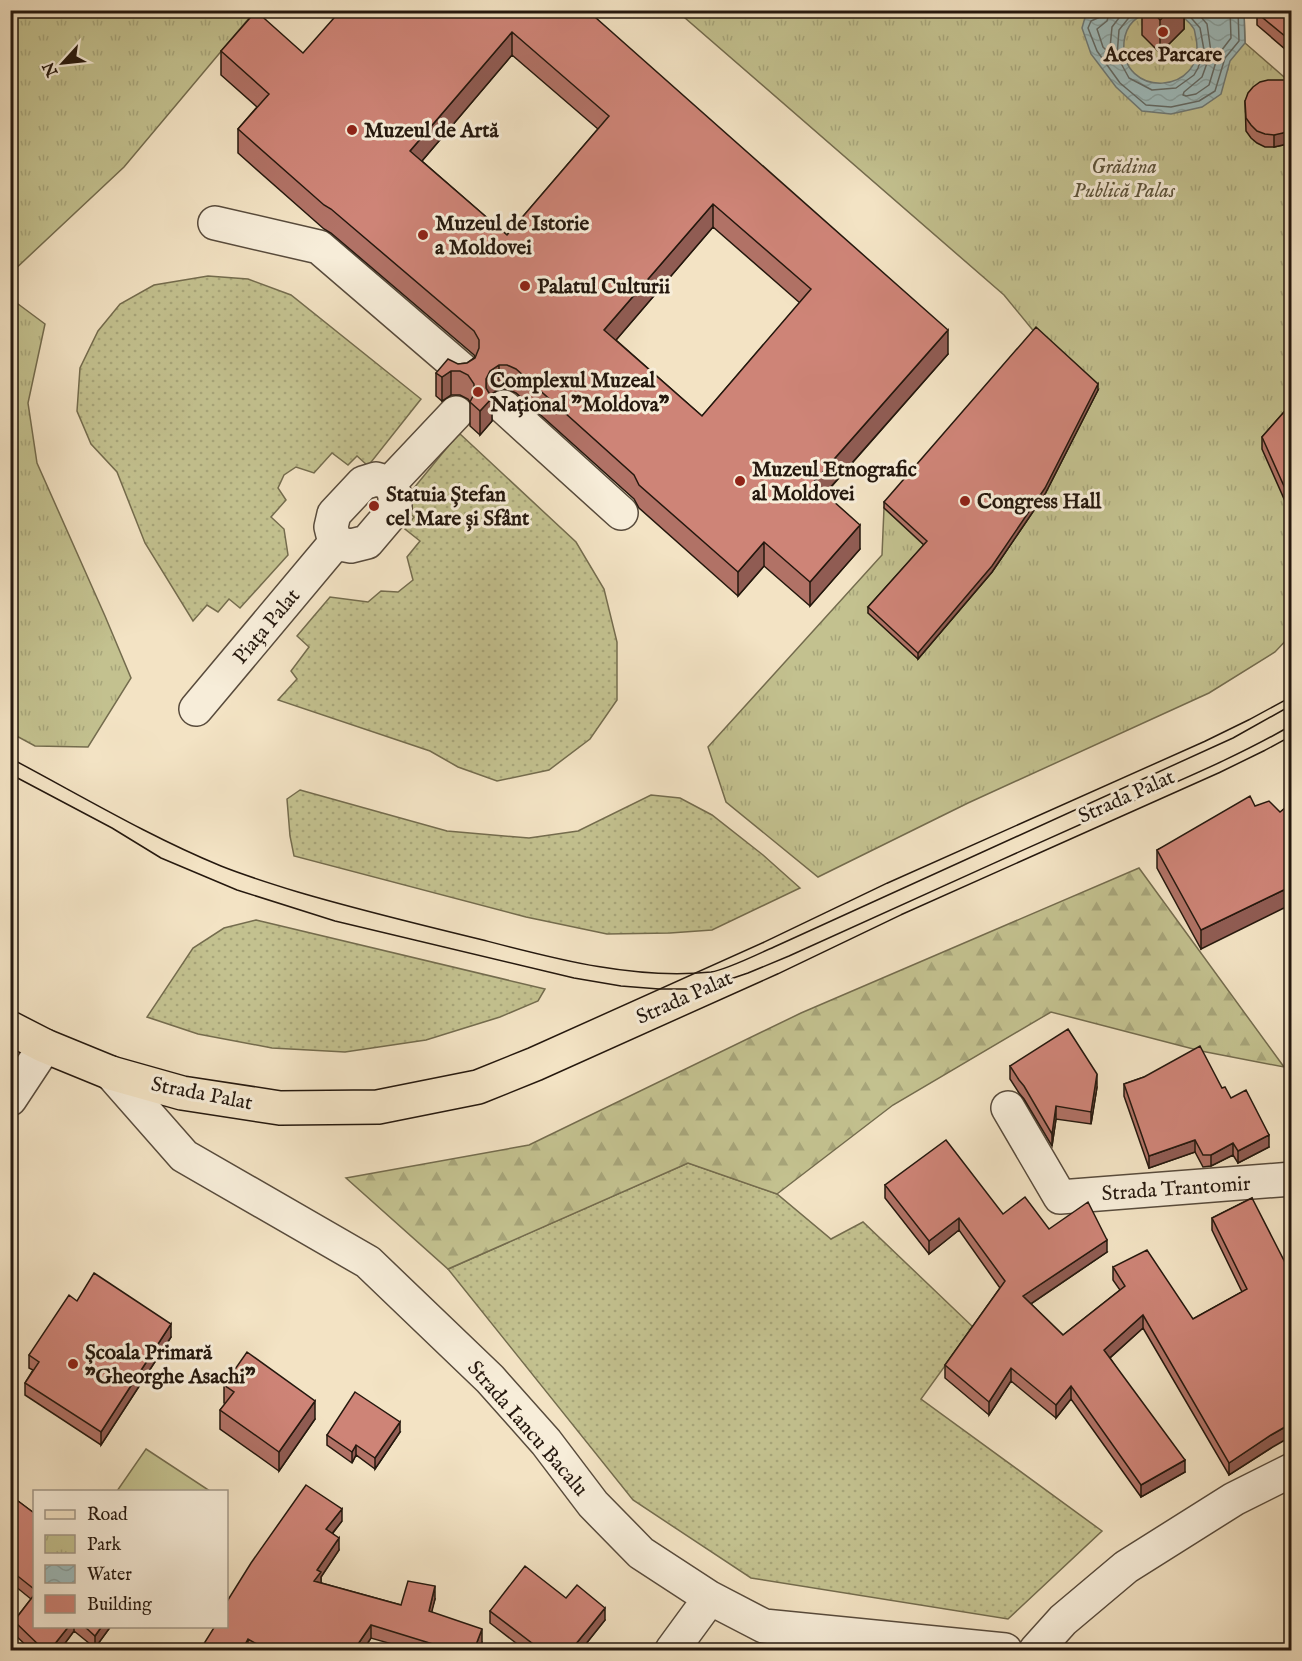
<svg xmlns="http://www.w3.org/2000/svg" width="1302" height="1661" font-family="'IM FELL English',serif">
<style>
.grass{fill:url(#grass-dots);stroke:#746c4e;stroke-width:1.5}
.forest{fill:url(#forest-firs);stroke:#746c4e;stroke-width:1.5}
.park{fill:url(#park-tufts);stroke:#746c4e;stroke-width:1.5}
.pitch{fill:#c3c18f;stroke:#746c4e;stroke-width:1.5}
.water{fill:url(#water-waves);stroke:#6e7a77;stroke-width:1.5}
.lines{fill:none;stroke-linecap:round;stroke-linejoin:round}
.shore{stroke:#626a66;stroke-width:1.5}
.minor-casing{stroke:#584b3c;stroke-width:36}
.major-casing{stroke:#25180e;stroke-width:36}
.minor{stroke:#f7edd9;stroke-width:33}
.major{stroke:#f3e3c4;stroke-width:33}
.tram{stroke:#25180e;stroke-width:1.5}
.wall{fill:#b17266;stroke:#25180e;stroke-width:1.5;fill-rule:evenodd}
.shaded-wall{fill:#905c53;stroke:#25180e;stroke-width:1.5}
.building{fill:#ce8477;stroke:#25180e;stroke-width:1.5;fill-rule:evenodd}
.poi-dot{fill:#8f2418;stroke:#f7edd9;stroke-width:2}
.labels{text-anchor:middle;stroke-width:6;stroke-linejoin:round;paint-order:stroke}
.poi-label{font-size:21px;font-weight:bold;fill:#25180e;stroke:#f7edd9;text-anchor:start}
.park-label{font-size:21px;font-style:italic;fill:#5c533b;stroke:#f7edd9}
.street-label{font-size:21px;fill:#25180e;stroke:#f7edd9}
</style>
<defs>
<pattern id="grass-dots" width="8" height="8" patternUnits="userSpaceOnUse" patternTransform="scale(1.5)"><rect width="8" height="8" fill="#c3c18f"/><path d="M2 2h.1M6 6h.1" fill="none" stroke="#a7a57a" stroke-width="1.8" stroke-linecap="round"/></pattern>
<pattern id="forest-firs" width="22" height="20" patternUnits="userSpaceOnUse" patternTransform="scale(1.5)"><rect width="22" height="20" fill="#c3c18f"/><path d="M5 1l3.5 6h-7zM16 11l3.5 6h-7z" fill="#a7a57a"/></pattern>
<pattern id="park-tufts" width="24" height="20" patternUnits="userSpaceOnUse" patternTransform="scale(1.5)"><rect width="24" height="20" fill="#c3c18f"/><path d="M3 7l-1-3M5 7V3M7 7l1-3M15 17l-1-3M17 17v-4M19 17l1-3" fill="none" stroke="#a7a57a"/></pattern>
<pattern id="water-waves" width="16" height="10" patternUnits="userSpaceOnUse" patternTransform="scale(1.5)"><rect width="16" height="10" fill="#9ebcbd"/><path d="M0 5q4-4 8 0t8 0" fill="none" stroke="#88a1a1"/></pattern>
</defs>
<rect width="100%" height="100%" fill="#f3e3c4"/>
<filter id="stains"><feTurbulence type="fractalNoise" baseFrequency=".00333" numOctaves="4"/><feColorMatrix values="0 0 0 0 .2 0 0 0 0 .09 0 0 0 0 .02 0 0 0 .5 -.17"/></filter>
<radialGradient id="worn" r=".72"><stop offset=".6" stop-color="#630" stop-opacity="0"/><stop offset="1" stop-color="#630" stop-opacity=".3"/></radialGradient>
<path class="grass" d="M208,276L248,279L291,295L421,399L368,466L357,456L348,465L332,453L314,473L296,467L284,475L278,488L286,500L271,517L284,529L288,555L240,608L229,599L218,612L207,605L193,621L145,543L117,472L91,444L77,411L80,368L98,331L120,304L154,285Z
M459,433L576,542L604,589L617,642V700L590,739L549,770L497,781L458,767L430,751L278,700L297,679L291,671L309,647L297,636L330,597L368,602L381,591L398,592L413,580L407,557L420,541L405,529L414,517L400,505Z
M300,790L447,831L529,838L578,831L651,795L680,798L712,815L763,855L800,888L712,930L670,933L607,934L526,917L294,856L290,836L287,799Z
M256,920L545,989L538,1001L500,1017L426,1040L345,1052L272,1048L198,1034L147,1017L193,948L224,928Z
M688,1163L777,1194L831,1239L863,1222L973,1327L921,1399L1102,1531L1008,1619L751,1578L633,1500L448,1269Z"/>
<path class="forest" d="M1139,868L1284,1067L1201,1051L1051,1012L893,1105L777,1194L688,1163L448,1269L346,1178L529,1145L801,1013Z"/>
<path class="park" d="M10,11H255L124,167L12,272L10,271Z
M677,11H1244L1245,43L1291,83V635L1275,652L1209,693L968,803L818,877L726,802L708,747L882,555L884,508L927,548L868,613L918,659L992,572L1045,494L1036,334L1004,295Z
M10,298L45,324L28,403L37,463L105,616L131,678L88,747L35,746L11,733Z"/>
<path class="pitch" d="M146,1449L210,1491H117Z"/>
<path class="water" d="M1098,11H1153C1136,16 1126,24 1124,42C1119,99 1207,96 1196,38C1195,35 1195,31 1194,29C1190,22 1180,14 1173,11H1244L1245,43L1230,61L1221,94L1202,107L1171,114L1142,111L1116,87L1091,54L1082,28L1086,14H1095Z"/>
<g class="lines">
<path class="shore" d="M1102,10L1100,17L1091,21L1088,28L1097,51L1120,83L1146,105L1171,107L1199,101L1215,91L1225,58L1239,41L1238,10
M1110,10L1107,21L1097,29L1103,47L1107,51L1110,48L1112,27L1125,10
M1135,10L1119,30L1117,56L1129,78L1152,90L1176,88L1194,75L1198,68L1204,50L1200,28L1186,12
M1195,10L1207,24L1211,52L1202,77L1184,92L1183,95L1186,96L1196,94L1209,85L1218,55L1231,38L1230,10"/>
<g class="minor-casing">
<path id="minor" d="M215,223L319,247L461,369
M504,407L621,513
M335,543L331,527L334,514L363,483L376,479L390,483
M196,709L335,543L351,546L367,542L395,509V495L390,483L456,413
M111,1073L184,1156L368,1262L490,1379L546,1442L593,1504L641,1553L710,1598L764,1626L1005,1650
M10,1099L45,1046
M1008,1108L1060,1197L1292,1179
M672,1650L710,1598
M1036,1650L1063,1620L1126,1567L1234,1499L1292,1470"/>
</g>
<g class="major-casing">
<path id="major" d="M10,1028L45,1046L111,1073L182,1093L280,1108L378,1107L478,1087L535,1064L771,958L894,899L1212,757L1257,735L1292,716"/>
</g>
<use href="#minor" class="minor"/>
<use href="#major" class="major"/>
<path class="tram" d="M10,758C80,795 148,836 221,866C246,876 272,884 298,892C359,910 421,925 483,940C556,959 634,980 711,972C726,970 758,954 774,947L1233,738L1292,705
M10,774L112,828L161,858L237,890L335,921L574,978L621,986L659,989H701L748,973L789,956C895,908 1000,860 1106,813C1168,785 1232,760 1292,725"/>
</g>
<path class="wall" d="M587,10L948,354L825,494L860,549L810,606L764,566L738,596L639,508L634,499L516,393L507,389H499L490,395L492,421L480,435L470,426V402L468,399L460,395H451L442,401L436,396V373L458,364L467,363L475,357L474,355L331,233L324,229L238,153V129L257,107L221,75V51L303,53ZM512,55L598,129L507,235L422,161ZM713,227L800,303L702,416L616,340Z
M1142,10H1184V29L1160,53L1142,35Z
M1292,10V55L1257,25V13Z
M1292,80V139L1283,145L1274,147H1265L1257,143L1251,138L1246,131L1245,101Z
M1098,390L1045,494L992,572L918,659L868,613V607L924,545L884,508V502Z
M1292,403V517L1262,449V437Z
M1255,806L1280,812L1201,949L1157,868V850Z
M1010,1066L1097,1087L1091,1124L1056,1119L1052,1146L1024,1099L1019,1093L1010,1079Z
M1144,1077L1222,1088L1269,1147L1238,1163L1233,1155L1211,1166L1203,1167L1195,1152L1149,1168L1124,1096V1084Z
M885,1185L1003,1214L1049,1229L1107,1252L1031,1304L1063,1335L1120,1290L1113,1280V1267L1193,1319L1242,1292L1212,1230V1218L1252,1198L1271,1448L1229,1475L1143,1328L1110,1358L1185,1472L1141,1497L1071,1399L1056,1418L1011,1381L989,1415L945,1378V1365L1000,1288L959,1230L929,1254L885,1198Z
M77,1301L171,1337L101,1445L25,1395V1383L33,1370L29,1368V1355Z
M224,1385L315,1419L279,1471L220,1429V1410L225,1404L224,1403Z
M400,1432L375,1469L356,1455L352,1463L327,1445V1435Z
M10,1495L34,1513V1626H111L95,1648L74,1631L60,1650H31L14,1634V1621L31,1599L10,1582Z
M342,1521L333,1533L339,1550L321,1577V1583L401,1605L435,1599L431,1612L482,1642L479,1650H413L371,1638L363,1650H200Z
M566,1598L605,1620L581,1650H525L490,1623V1611Z"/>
<path class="shaded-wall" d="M1170,10H1184V29L1160,53V20Z
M512,32V55L410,175V151Z
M1292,127V139L1283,145L1274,147V135Z
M713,204V227L604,354V330Z
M948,330V354L813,507V483Z
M499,365V389L490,395L486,402V379L490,371Z
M451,371V395L442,401V377Z
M1098,384V390L1045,494L992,572L918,659V653Z
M492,398V421L480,435V411Z
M860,525V549L810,606V582Z
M764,542V566L738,596V572Z
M1292,886V904L1201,949V930Z
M1097,1074V1087L1091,1124V1112Z
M1056,1106V1119L1052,1146V1134Z
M1269,1135V1147L1238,1163V1151Z
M1195,1140V1152L1149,1168V1156Z
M1233,1143V1155L1211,1166V1155Z
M959,1218V1230L929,1254V1241Z
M1107,1240V1252L1023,1309V1296Z
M1143,1315V1328L1104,1363V1350Z
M171,1324V1337L101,1445V1432Z
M1011,1368V1381L989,1415V1402Z
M1071,1386V1399L1056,1418V1405Z
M315,1401V1419L279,1471V1452Z
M400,1422V1432L375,1469V1458Z
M1292,1423V1436L1271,1448L1229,1475V1463L1271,1435Z
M356,1445V1455L352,1463V1452Z
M1185,1460V1472L1141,1497V1485Z
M342,1509V1521L326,1541V1529Z
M339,1538V1550L321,1577V1584L314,1581L317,1570Z
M435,1586V1599L429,1623V1611Z
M605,1608V1620L581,1650H571Z
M371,1625V1638L363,1650H354Z
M69,1626H74V1631L60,1650H50Z
M102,1626H111L95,1648V1636Z
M482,1629V1642L479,1650H474Z
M248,1639V1650H242Z"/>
<path class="building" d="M341,10H587L948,330L813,483L860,525L810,582L764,542L738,572L639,485L634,475L516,369L507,365H499L490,371L486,379V388L492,398L480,411L470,402L474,394V384L468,375L460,371H451L442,377L436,373L448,359L458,364L467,363L475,358L479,348V340L474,331L331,209L324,205L238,129L269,94L221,51L256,11L303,53ZM512,32L609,116L507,235L410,151ZM713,204L811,289L702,416L604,330Z
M1151,10H1170L1160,20Z
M1260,10H1292V42L1257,13Z
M1268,80H1292V127L1283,133L1274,135L1265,134L1257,131L1251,125L1246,118L1245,101L1248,93L1253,87L1260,82Z
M1036,327L1098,384L1045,488L992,566L918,653L868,607L927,541L884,502Z
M1292,403V504L1262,437Z
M1250,796L1255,806L1269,801L1280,812L1292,802V886L1201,930L1157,850Z
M1068,1029L1097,1074L1091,1112L1056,1106L1052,1134L1024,1086L1019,1080L1010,1066Z
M1200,1046L1222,1088L1225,1087L1231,1098L1246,1090L1269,1135L1238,1151L1233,1143L1211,1155H1203L1195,1140L1149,1156L1124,1084L1144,1077Z
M946,1140L1003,1214L1025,1197L1049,1229L1088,1202L1107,1240L1023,1296L1063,1335L1125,1286L1113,1267L1147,1250L1193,1319L1247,1289L1212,1218L1252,1198L1292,1276V1349L1289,1352L1292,1357V1423L1271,1435L1229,1463L1143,1315L1104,1350L1185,1460L1141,1485L1071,1386L1056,1405L1011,1368L989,1402L945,1365L1005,1281L959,1218L929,1241L885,1185Z
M94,1273L171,1324L101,1432L25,1383L39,1362L29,1355L69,1295L77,1301Z
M247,1352L315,1401L279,1452L220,1410L234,1392L224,1385Z
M355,1392L400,1422L375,1458L356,1445L352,1452L327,1435Z
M306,1485L342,1509L326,1529L339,1538L317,1570L321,1572L314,1581L401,1605L408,1581L435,1586L429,1611L482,1629L474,1650H434L436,1645L371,1625L354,1650H267L248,1639L242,1650H200L215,1626H226V1603L251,1563Z
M10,1495L34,1513V1589L10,1570Z
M525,1566L566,1598L577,1585L605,1608L571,1650H541L490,1611Z
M34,1595V1626H69L50,1650H44L14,1621Z
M84,1626H102L95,1636Z"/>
<g class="poi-dot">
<circle cx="1163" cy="32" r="6"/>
<circle cx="352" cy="130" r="6"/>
<circle cx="423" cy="235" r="6"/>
<circle cx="525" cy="286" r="6"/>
<circle cx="478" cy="392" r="6"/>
<circle cx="740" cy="481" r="6"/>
<circle cx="965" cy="501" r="6"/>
<circle cx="374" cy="506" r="6"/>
<circle cx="73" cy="1364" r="6"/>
</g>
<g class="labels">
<g class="poi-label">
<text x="1163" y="61" text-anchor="middle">Acces Parcare</text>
<text x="364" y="137">Muzeul de Artă</text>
<text x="435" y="230">Muzeul de Istorie<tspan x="435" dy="24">a Moldovei</tspan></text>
<text x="537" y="293">Palatul Culturii</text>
<text x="490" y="387">Complexul Muzeal<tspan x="490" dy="24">Național "Moldova"</tspan></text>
<text x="752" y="476">Muzeul Etnografic<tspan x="752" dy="24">al Moldovei</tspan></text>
<text x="386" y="501">Statuia Ștefan<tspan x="386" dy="24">cel Mare și Sfânt</tspan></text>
<text x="977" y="508">Congress Hall</text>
<text x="85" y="1359">Școala Primară<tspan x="85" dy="24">"Gheorghe Asachi"</tspan></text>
</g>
<g class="park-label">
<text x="1124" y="173">Grădina<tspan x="1124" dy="24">Publică Palas</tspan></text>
</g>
<g class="street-label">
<text transform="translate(266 626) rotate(-50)" y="7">Piața Palat</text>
<text transform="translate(1126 796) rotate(-24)" y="7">Strada Palat</text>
<text transform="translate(684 997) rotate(-24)" y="7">Strada Palat</text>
<text transform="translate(202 1093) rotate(11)" y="7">Strada Palat</text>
<text transform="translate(1176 1188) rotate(-4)" y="7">Strada Trantomir</text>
<text transform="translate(528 1428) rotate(49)" y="7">Strada Iancu Bacalu</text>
</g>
</g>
<rect width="1302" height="1661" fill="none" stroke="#f3e3c4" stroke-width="36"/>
<rect x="12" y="12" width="1278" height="1637" fill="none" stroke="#25180e" stroke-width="3"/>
<rect x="18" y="18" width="1266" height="1625" fill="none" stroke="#25180e" stroke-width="1.5"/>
<rect x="33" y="1490" width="195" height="138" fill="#f7edd9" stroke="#a39888" stroke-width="1.5"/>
<rect x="45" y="1510" width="30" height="9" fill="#f3e3c4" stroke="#a39888" stroke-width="1.5"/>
<text x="87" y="1520" font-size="18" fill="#25180e">Road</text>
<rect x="45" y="1535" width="30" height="18" fill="url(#park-tufts)" stroke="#a39888" stroke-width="1.5"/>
<text x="87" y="1550" font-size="18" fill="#25180e">Park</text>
<rect x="45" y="1565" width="30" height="18" fill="url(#water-waves)" stroke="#a39888" stroke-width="1.5"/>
<text x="87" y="1580" font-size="18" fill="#25180e">Water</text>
<rect x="45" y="1595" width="30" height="18" fill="#ce8477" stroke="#a39888" stroke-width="1.5"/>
<text x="87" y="1610" font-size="18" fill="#25180e">Building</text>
<g transform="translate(63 63) rotate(243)" stroke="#f7edd9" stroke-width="4.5" paint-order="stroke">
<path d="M0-4.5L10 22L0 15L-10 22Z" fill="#25180e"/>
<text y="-9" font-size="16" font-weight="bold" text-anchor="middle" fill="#25180e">N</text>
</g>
<rect width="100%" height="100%" filter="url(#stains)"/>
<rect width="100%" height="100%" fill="url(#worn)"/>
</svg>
